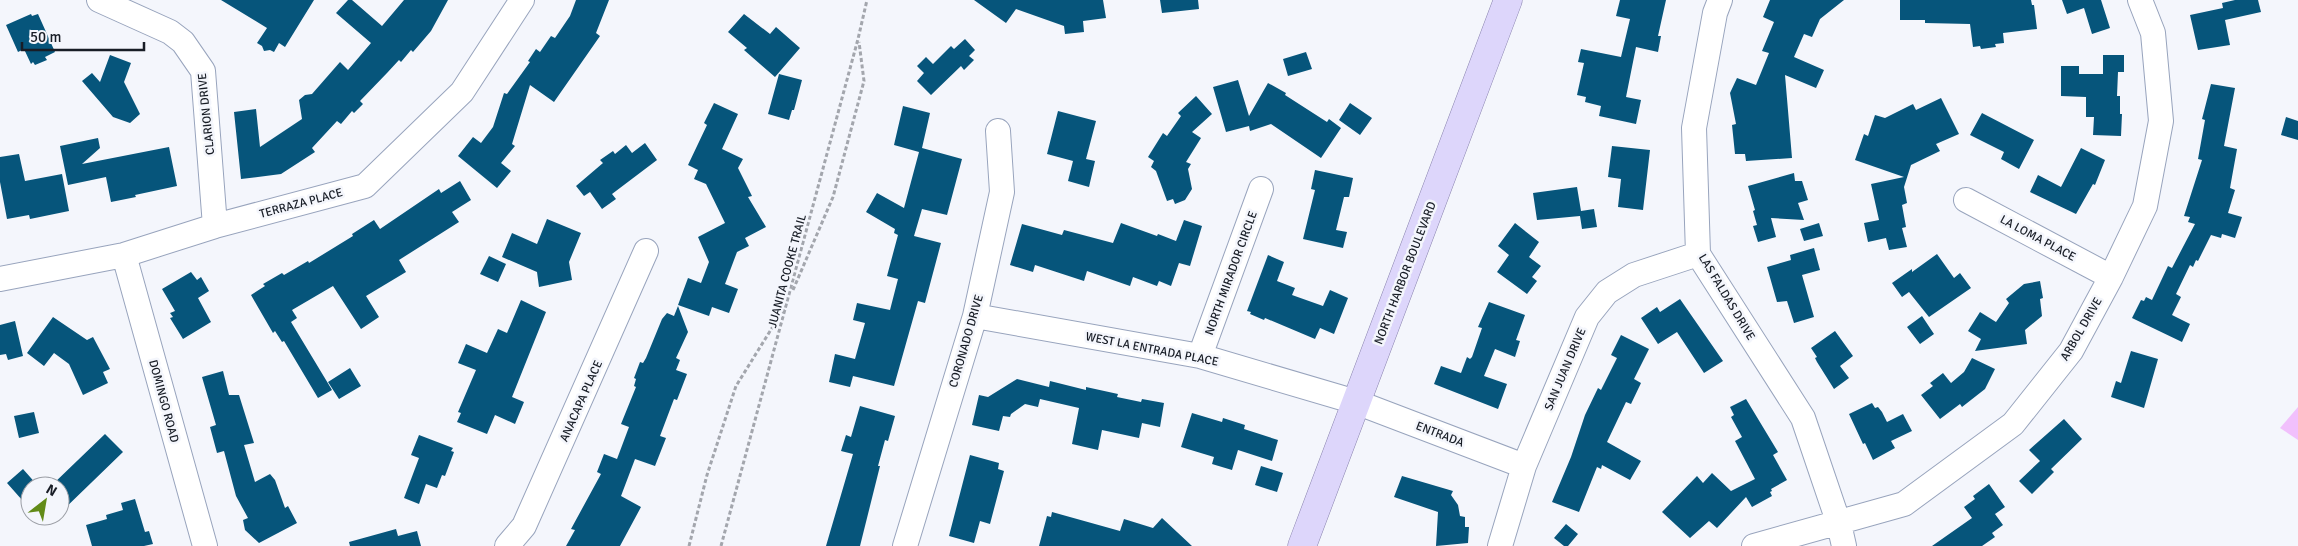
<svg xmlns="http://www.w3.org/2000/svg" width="2298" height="546" font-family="Signika,sans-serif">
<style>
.green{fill:#f1c0fc}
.building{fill:#06557b}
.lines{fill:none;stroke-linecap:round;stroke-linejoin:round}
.minor-casing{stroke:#98a4bd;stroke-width:26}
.major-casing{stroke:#8983ae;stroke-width:29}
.path{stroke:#a3a6ad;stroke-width:3;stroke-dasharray:4 2.5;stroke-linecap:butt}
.minor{stroke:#fff;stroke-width:24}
.major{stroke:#ddd6fb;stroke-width:28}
.labels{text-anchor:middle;stroke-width:5;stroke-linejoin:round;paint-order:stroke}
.street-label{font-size:12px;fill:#181d26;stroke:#f4f6fc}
</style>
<rect width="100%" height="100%" fill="#f4f6fc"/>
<path class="green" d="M2298,407V440L2280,428Z"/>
<path class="building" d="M221,0H314L285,47L279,43L274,52L270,50L264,51L262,46L257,43L267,28Z
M348,0H352L382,26L404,0H448L431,31L413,52L411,50L401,62L399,60L387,73L360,101L363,104L354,113L352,111L341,124L337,121L312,148L315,152L281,174L241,179L234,112L256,109L260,147L302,119L299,100L305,95L312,94L340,62L348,70L371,43L336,13Z
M576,0H609L596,33L600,36L554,102L530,85L512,144L515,146L501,163L511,171L497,188L458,156L473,137L481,143L493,127L504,93L507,94L530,62L528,61L536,49L540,52L551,36L555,38L570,16Z
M974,0H1103L1106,18L1083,21L1084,32L1065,34L1064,26L1016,9L1006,23Z
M1160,0H1198L1199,9L1162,13Z
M1620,0H1666L1658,36H1661L1658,52L1636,47L1626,97L1641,100L1636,124L1599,116L1601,106L1585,102L1586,97L1577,95L1584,63L1578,62L1581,49L1621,57L1630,19L1616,16Z
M1770,0H1844L1820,19L1812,37L1804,34L1794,57L1824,70L1816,88L1785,75L1792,158L1746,161L1745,154H1735L1732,125L1736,124L1730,93L1737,78L1756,85L1769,53L1762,51L1774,22L1763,17Z
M1900,0H2031L2032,5H2034L2037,29L2003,33L2004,43L1995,44L1996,47L1981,49L1980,46L1973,47L1970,24L1925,23V20H1900Z
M2062,0H2101L2110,28L2092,34L2084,8L2067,14Z
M2235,0H2258L2261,12L2225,20L2230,45L2198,50L2190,15L2223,8L2222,3Z
M31,14L32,16L38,14L55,52L45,57L47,60L35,65L33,62L31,64L24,49L18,52L6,25Z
M744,14L770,34L776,27L800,48L775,77L744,50L747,48L728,32Z
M965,39L975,50L969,56L974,60L964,70L961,66L931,95L917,81L924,73L917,66L926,57L933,64L951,46L954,49Z
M1306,52L1312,69L1288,76L1283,59Z
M110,55L131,63L124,82L140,114L130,123L113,117L82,81L92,73L100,82Z
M2103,55H2124V72H2118L2117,96H2120V114H2122L2121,136L2093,135L2094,117H2086V97L2061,96V66H2079V74H2103Z
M779,74L802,80L794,110H792L789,120L768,114Z
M1238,80L1249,116L1268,83L1286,93L1285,95L1327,122L1329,119L1341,128L1321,158L1271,124L1250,131L1249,126L1226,132L1213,87Z
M2211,84L2235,88L2224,146L2237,149L2230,188L2235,190L2228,213L2242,217L2235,238L2222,234L2221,238L2211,235L2198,261L2196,260L2193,267L2190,265L2176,294L2181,297L2172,315L2190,324L2182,342L2132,318L2141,300L2144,301L2146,297L2152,300L2168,266L2172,268L2195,224L2188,222L2190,217L2184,216L2202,160L2198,159L2205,120L2202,119Z
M1196,96L1212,114L1192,132L1201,138L1186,162L1191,164L1188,169L1192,189L1185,200L1175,204L1173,199L1167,201L1156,171L1151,167L1154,161L1148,157L1163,133L1167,136L1181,116L1178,113Z
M1941,98L1959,134L1936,144L1940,151L1911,165L1904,187L1907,203L1902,205L1906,227L1902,228L1907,247L1889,250L1886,238L1868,242L1864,223L1879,220L1871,184L1904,177L1855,160L1864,134L1868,136L1875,115L1885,118L1913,104L1916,110Z
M714,103L738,114L722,149L743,159L738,168L752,196L748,197L766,227L745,238L749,246L737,252L725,284L738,289L729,313L712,307L709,316L678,305L688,278L701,283L709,262L698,237L725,223L706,184L694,179L698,170L688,165L707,125L704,123Z
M1350,103L1372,118L1360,135L1339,120Z
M903,106L930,113L922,148L962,159L947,215L922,209L914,236L941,243L925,303L918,301L894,386L853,376L850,387L829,382L835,354L855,359L865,323L853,320L857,303L890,310L898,279L887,276L898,235L894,233L895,229L866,212L877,193L904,208L919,152L894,145Z
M1058,111L1096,121L1086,159L1095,161L1089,187L1068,181L1073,161L1047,154Z
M1982,113L2034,140L2019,169L2001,159L2004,152L1970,135Z
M2286,117L2298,121V140L2281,135Z
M98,138L100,148L82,164L169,147L177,186L135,195L136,197L111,202L106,177L68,185L60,146Z
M645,143L657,160L612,194L616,199L602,209L590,192L584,196L576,186L603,163L600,160L613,151L615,154L626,145L632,153Z
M1612,146L1650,150L1643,210L1618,207L1621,179L1608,177Z
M2081,148L2105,160L2095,185L2093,184L2076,214L2030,192L2038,175L2061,187Z
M19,154L25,181L62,174L69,211L30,219L29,215L7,219L0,182V157Z
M1315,170L1353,178L1349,197H1344L1336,230L1347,232L1343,248L1303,239L1315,190L1311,189Z
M1794,173L1795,181H1802L1808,200L1798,203L1804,220L1771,218L1776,237L1758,242L1753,226L1757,225L1753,211L1755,210L1748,186Z
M460,181L471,200L452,212L459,222L399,260L406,272L366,296L379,317L361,329L333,286L292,310L297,318L291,322L332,390L318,398L284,341L282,342L275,331L273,333L251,295L265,286L263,284L282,273L284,275L308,261L309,263L353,236L352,234L374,220L380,229L439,189L441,193Z
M1577,187L1581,211L1594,209L1597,227L1582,229L1580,216L1537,220L1533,193Z
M547,219L581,233L569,262L572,280L539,287L537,272L502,257L512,233L537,244Z
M1184,220L1202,226L1190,266L1179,263L1171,286L1159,281L1157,286L1133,277L1130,286L1087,271L1084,281L1035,265L1033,272L1010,265L1022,224L1062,235L1064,230L1113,243L1121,223L1157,236L1158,234L1176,241Z
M1515,223L1539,242L1529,257L1541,266L1532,277L1537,281L1527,294L1497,272L1509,255L1498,246Z
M1819,223L1823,236L1804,241L1800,229Z
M1814,248L1820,270L1802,275L1814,317L1794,323L1787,301L1777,302L1767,267L1791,260L1790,255Z
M1937,254L1954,278L1960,273L1971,288L1929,317L1909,292L1902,297L1892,283L1912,269V272Z
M1268,255L1284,262L1277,281L1295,288L1292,295L1323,306L1330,290L1348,298L1334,334L1320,328L1315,339L1265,318L1264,320L1250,314L1251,312L1247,311Z
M489,256L506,264L498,282L480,274Z
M191,272L197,280L201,277L209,291L198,298L211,322L183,339L170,318L173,317L170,313L175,311L162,289Z
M2040,281L2043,298L2040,299L2042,316L2025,330L2027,344L1975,351L1981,339L1968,331L1980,312L1996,322L2009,303L2006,299L2024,284Z
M1680,299L1723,361L1704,373L1677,332L1658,344L1641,318L1657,307L1660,312Z
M521,300L546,312L512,397L524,402L515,424L495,415L487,434L457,422L461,413L458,412L476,370L458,363L466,344L487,353L498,329L507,333Z
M1489,302L1525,315L1516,340L1520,341L1515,357L1495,349L1484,376L1507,384L1498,409L1434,384L1441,366L1461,373L1467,357L1470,359L1472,357L1482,328L1478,327Z
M678,306L688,332L676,358L680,360L676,370L687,374L677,400L674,399L660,436L666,438L655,466L635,459L621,496L641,507L620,546H566L575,530L571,529L601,474L597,472L604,454L617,459L629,427L621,424L636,387L634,386L636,379L634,378L640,362L643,363L646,358L662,319L667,313L674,316Z
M1922,316L1934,334L1920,344L1907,327Z
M53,317L87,340L93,337L110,369L103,372L108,383L83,395L69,364L54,353L44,366L27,353Z
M15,321L23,356L8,360L6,354L0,355V325Z
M1835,331L1853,356L1840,366L1849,378L1834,389L1817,362L1815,358L1817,357L1811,348Z
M1621,335L1649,349L1634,379L1641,383L1631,404L1626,402L1607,442L1641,461L1630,480L1602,465L1601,469L1597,467L1579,512L1552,502L1571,457L1585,415L1598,388L1601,390L1617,358L1611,355Z
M2131,351L2158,359L2144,408L2111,397L2116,381L2121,383Z
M1972,358L1995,369L1985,389L1962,407L1960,404L1940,419L1921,395L1933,386L1930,383L1943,373L1951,383L1964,372Z
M350,368L361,386L339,399L328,382Z
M223,371L229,395H239L254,443L244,445L255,482L270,474L275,480L285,508L288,506L297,523L259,543L245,530L243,520L248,518L236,496L224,451L217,453L210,427L216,425L202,377Z
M1017,379L1049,387L1050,381L1086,390V387L1118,394L1117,397L1141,402L1142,399L1164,403L1160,427L1142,423L1139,438L1102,430L1098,450L1072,444L1079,408L1040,399L1038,407L1025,404L1011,414L1010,417L1003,416L999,431L972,425L979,395L988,397Z
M1746,399L1778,452L1773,455L1787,480L1771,489L1772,491L1770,492L1772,496L1752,507L1746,497L1717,528L1709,521L1690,538L1662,512L1697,476L1703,483L1712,473L1731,491L1755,479L1735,441L1742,437L1731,417L1734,415L1730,407Z
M1872,403L1875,408L1878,407L1882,412L1887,422L1903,414L1912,431L1891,441L1895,448L1873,460L1865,443L1863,444L1849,414Z
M860,406L895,416L888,441L885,440L878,466H880L860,546H826L853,454L841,451L846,435L851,437Z
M34,412L39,433L19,438L14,416Z
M1192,413L1222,422L1223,418L1245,425L1244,429L1278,440L1272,461L1238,450L1232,470L1212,464L1214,457L1181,447Z
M2064,419L2082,439L2051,469L2054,472L2032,494L2019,481L2040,461L2029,450Z
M105,434L123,452L60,513V486H51Z
M419,435L453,448L451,451L454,452L445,476L442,475L437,488L426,484L419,504L404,498L419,458L411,455Z
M970,455L999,463L998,469L1004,471L990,524L980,521L974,543L949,536Z
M1261,466L1283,473L1277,492L1255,485Z
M23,469L38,486H30V509L7,483Z
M1402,476L1453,491L1451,495L1458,505L1460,516L1465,517V527H1469L1468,543L1436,546L1438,512L1394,497Z
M1989,484L2005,507L1995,514L2003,525L1992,533L1995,537L1982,546H1932L1972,518L1964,507L1975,499L1973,496Z
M135,499L145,532L149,531L153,544L144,546H92L86,525L107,519L106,515L123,510L121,503Z
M1052,512L1120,531L1124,519L1153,528L1162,518L1192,546H1039L1047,516L1051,517Z
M1566,524L1578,534L1568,546H1564L1554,538Z
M396,529L398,536L417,531L421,546H350L349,542Z"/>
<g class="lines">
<g class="minor-casing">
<path id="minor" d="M99,0L170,32L183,42L203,71L215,226
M1720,0L1715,13L1694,128L1698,254L1803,418L1839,524L1844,546
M1966,200L2111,277
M124,255L205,546
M0,279L124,255L215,226L365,186L462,92L522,0
M975,316L1200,356L1356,402L1524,466
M1200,356L1261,189
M507,546L524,526L646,251
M905,546L975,316L1002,192L998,131
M1500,546L1524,466L1587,317L1607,292L1634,275L1698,254
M1754,546L1904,504L2013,424L2071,351L2111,277L2145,206L2161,121L2153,33L2140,0"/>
</g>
<g class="major-casing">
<path id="major" d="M1302,546L1508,0"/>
</g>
<path class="path" d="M793,290L833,197L864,81L859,42
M689,546L707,475L736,386L785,307
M721,546L858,39L867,0"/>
<use href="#minor" class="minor"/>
<use href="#major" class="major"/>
</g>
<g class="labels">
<g class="street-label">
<text transform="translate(206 114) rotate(-96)" y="4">CLARION DRIVE</text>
<text transform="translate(301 203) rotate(-15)" y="4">TERRAZA PLACE</text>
<text transform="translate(2038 238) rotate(28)" y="4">LA LOMA PLACE</text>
<text transform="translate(787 271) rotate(-75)" y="4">JUANITA COOKE TRAIL</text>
<text transform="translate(1231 273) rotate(-70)" y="4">NORTH MIRADOR CIRCLE</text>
<text transform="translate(1405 273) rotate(-69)" y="4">NORTH HARBOR BOULEVARD</text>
<text transform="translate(1727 297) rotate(59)" y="4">LAS FALDAS DRIVE</text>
<text transform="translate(2081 329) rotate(-60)" y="4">ARBOL DRIVE</text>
<text transform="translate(966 341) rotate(-74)" y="4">CORONADO DRIVE</text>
<text transform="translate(1152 349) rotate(11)" y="4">WEST LA ENTRADA PLACE</text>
<text transform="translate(1565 369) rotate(-67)" y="4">SAN JUAN DRIVE</text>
<text transform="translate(164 401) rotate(75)" y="4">DOMINGO ROAD</text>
<text transform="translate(581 401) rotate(-66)" y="4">ANACAPA PLACE</text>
<text transform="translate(1440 434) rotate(21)" y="4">ENTRADA</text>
</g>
</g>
<g transform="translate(45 501) rotate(31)"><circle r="24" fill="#f4f6fc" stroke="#9c9fa6"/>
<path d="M0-4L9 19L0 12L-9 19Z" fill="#628b18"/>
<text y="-8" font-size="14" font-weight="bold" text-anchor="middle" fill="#181d26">N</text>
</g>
<path d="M22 42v8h122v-8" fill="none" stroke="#181d26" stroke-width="2.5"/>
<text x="30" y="42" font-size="15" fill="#181d26" stroke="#f4f6fc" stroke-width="4" paint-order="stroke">50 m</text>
</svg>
